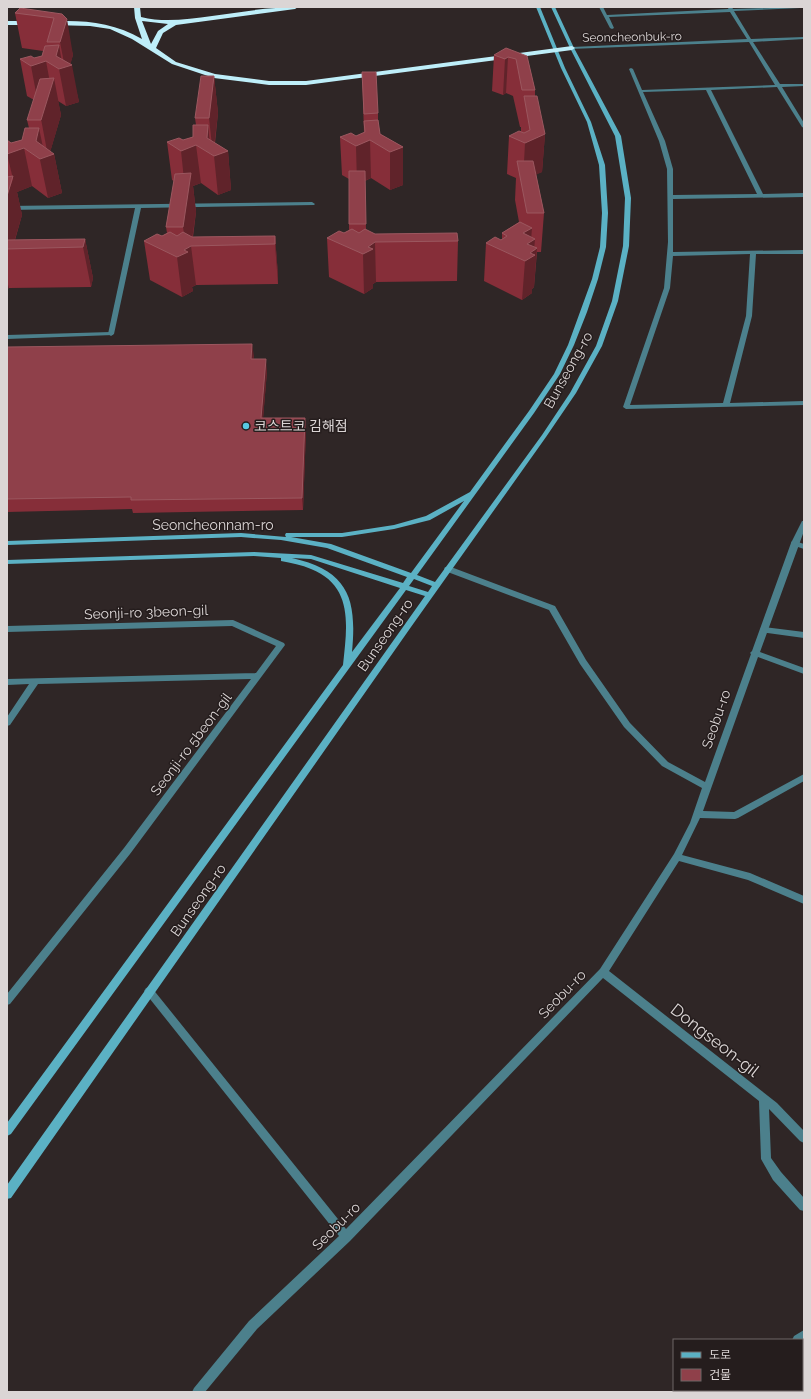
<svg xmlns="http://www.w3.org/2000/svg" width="811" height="1399" font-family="Raleway,'Noto Sans KR',sans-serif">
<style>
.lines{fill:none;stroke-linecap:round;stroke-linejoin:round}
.lane{fill:#4c808c;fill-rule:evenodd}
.street{fill:#4c808c;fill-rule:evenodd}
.secondary{fill:#5bb1c4;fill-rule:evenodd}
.highway{fill:#beeef9;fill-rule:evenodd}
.wall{fill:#862e39}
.shaded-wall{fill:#60232a}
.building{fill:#8f404a;stroke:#9b575f}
.poi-dot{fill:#57c9e2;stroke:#251d1d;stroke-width:1.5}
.labels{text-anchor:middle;stroke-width:3;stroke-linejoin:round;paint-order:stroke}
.far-street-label{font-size:12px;fill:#dbd5d5;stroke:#251d1d}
.street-label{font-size:14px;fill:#dbd5d5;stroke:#251d1d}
.poi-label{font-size:14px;fill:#dbd5d5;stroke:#251d1d;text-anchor:start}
.near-street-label{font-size:17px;fill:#dbd5d5;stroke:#251d1d}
</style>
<rect width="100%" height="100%" fill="#2f2626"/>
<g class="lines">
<path class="lane" d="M312,202L315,204L314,205L141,208L114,334L111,336L108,334L135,208L7,210V206Z
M792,541H795L804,544V549L792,545L791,543Z
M764,627L804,632V638L761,632L760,630L761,628Z"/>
<path class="street" d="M599,7H603L607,15L728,9L729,7H732L733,9L802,7L800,8L734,11L751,39L804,37V39L753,42L780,84H804V86L782,87L804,123V128L802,127L777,87L711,90L763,194L804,193V197L673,199V252L804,250V254H756L752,316L730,403L804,401V405L626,409L623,407L664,288L668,242L667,169L659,141L629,69L631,68L633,69L642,90L775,85L749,42L570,49V47H572L747,39L730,12L609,17L614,28L612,29L610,28ZM706,90L757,194L673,195V169L665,141L643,92ZM750,254L746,316L723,403L630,405L670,288L673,256Z
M111,332L113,333V335L7,339V335Z
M802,521H804V531L760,652L804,668V674L758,657L703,811L734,812L804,774V781L738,818L735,819L700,818L682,855L750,873L804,896V904L748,880L679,861L609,971L777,1103L804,1131V1143L800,1141L769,1109L771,1158L781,1172L804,1198V1211L800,1210L773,1180L761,1159L759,1101L603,978L350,1241L257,1329L205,1392H192L194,1388L249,1321L339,1236L146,994L144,991L146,988L149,987L152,988L346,1229L600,969L674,854L690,823L702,788L662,766L624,727L580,664L549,610L445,571L444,569L445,567H451L555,606L586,660L630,723L668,762L705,782L751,654L750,653L752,651L791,543Z
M233,620L284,643L285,645L130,854L10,1004L7,1005V994L124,848L251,679L38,684L10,725L7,726V717L29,684L7,685V679L256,673L276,646L232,626L7,632V626Z
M804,1330V1343L802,1344V1340H792L794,1336Z
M757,1390H769L768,1392H756Z"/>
<path class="secondary" d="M536,7H540L565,68L591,122L605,165L608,213L606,247L598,279L587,312L574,345L560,374L534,413L417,575L435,582L542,435L570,393L596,346L612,301L623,246L625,198L615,136L570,48L551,7H555L574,48L621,136L631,198L629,246L618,301L602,346L576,393L546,437L411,627L11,1198L7,1199V1185L425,596L406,590L11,1134L7,1136V1123L343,665C347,627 354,586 311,569C302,565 291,563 281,561V558L254,556L7,564V560L254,552L311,555L403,583L407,577L327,548L281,540L241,537L7,545V541L241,533L286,537L285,535L286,533H342L394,525L426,516L470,492L529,411L554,374L568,345L592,279L600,247L602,213L599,165L587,122L561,68ZM464,501L411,573L331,544L291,537H342L394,529L430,520ZM292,558L311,559L400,588L352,652C357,599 349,571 292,558ZM414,579L432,586L428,592L409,586Z"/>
<path class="highway" d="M134,7H140L141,17C165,23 188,19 212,16C241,12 269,7 298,7L295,9L176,25L163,33L156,48L176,62L215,74L269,81H306L572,46L575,48L572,50L306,85H269L214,78L172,64L132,39L110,29L90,26L52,25L49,23C53,20 61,21 67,21C93,21 118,25 142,39L135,18ZM142,21L168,24L158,31L151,44Z
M7,21H34L37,23L34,25H7Z"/>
</g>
<path class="wall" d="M15,13L62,14L73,55L70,64L79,102L66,106L58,101L61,115L50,152L54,154L62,193L48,198L32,186L17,192L22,215L15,240L85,239L93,278L91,287L9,288L7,289V140L11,143L22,140L29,128L27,120L34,100L27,96L20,59L34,58L42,56L43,51L22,48Z
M494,55L527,56L535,90V96L545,134L542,172L536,174L544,213L541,252H537L534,287L532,289V293L522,300L484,281L486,243L501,240L502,239V233L519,222L515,200L516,178L507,174L509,136L521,132V127H520L513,96L506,93L503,95L492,91Z
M362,72L378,113V120L380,134L403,147V185L390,190L371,178L365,181L366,230L375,234L458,241L457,281L376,282L373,284V288L364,294L329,277L327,238L344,233L349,230V179L342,175L340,137L356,136L364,133Z
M214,76L218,113L215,143L228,151L231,190L218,195L201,183L193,186L196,212L193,237L275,236L278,275V284L196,285L192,287L193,291L182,297L150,280L144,241L162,236L167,233L166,227L174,181L172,180L167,142L183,140L193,137L196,125L195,118Z
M7,347L254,356L253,359L267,371L263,418L306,430L303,510L133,513L132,509L7,512Z"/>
<path class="shaded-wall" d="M67,19L73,55L70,66L72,65L79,102L66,106L59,69L56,56L59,45L63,68H65L60,42Z
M508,57L506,93L503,95L505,59Z
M46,61L51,88L54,78L61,115L49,156L54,154L62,193L48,198L36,141L39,128L45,157L48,156L31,66Z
M214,76L218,113L213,155L209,118Z
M208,125L211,154L207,138Z
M545,134L542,172L523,181L525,143Z
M370,140L371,178L357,184L356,146Z
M196,145L201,183L193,186L196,212L191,246L196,285L192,287L193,291L182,297L177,257L186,248L183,227L185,189L181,151Z
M403,147V185L390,190V152Z
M24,148L32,186L17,192L22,215L12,249H7V196L13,179L7,154Z
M228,151L231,190L218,195L214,156Z
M532,228L531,241L535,239L534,251L537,248L534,287L532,289V293L522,300L525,261L523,233Z
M275,236L278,275V284L275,244Z
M85,239L93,278L91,287L83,247Z
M375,242L376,282L373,284V288L364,294L363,254L368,247Z
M7,281L9,288L7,289Z
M252,344L254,356L252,371L251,359Z
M266,359L267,371L262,431L261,418Z
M305,418L306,430L303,510L302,498Z"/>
<path class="building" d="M20,8L62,14L67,19L60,42H47L54,18L15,13Z
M59,45L56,56L72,65L59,69L46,61L31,66L20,59L31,56L34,58L42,56L45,46Z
M506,48L527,56L535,90H522L516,59L508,57L505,59L494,55Z
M362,72H376L378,113L364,114Z
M201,76H214L209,118H195Z
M54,78L41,120H27L40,79Z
M524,96H537L545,134L525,143L509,136L519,131L524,133L530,130Z
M378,120L380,134L403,147L390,152L370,140L356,146L340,137L351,133L356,136L365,132L364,121Z
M193,125H208L207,138L228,151L214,156L196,145L181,151L167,142L179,138L183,140L193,137Z
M25,128H39L36,141L54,154L40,159L24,148L7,154V140L11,143L22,140Z
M517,161H533L544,213H527Z
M349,171H365L366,224H349Z
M191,173L183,227H166L175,174Z
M13,176L7,196V177Z
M520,222L532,228L523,233L535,239L527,244L537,248L530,253L535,255L525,261L486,243L495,237L501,240L507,236L502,233Z
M352,229L359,233L365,229L375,234L457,233L458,241L375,242L368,247L373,249L363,254L327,238L339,231L344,233Z
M170,232L177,236L183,232L192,237L275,236V244L191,246L184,250L188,252L177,257L144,241L157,234L162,236Z
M85,239L83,247L7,249V240Z
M252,344L251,359H266L261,418H305L302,498L131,500V497L7,499V347Z"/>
<circle class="poi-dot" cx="246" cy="426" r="4"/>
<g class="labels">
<g class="far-street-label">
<text transform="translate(632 37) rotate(-1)" y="4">Seoncheonbuk-ro</text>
</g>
<g class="street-label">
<text transform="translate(568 370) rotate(-61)" y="5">Bunseong-ro</text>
<text x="213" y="530">Seoncheonnam-ro</text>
<text transform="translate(146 612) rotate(-2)" y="5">Seonji-ro 3beon-gil</text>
<text transform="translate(385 635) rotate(-55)" y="5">Bunseong-ro</text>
<text transform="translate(716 719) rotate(-71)" y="5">Seobu-ro</text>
<text transform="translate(191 744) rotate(-53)" y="5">Seonji-ro 5beon-gil</text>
<text transform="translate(198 900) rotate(-55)" y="5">Bunseong-ro</text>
<text transform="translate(562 994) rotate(-46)" y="5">Seobu-ro</text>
<text transform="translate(336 1226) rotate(-45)" y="5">Seobu-ro</text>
</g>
<g class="poi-label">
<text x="254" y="431">코스트코 김해점</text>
</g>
<g class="near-street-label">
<text transform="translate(715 1040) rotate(38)" y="6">Dongseon-gil</text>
</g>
</g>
<rect width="811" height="1399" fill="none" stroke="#dbd5d5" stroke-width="16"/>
<rect x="673" y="1339" width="130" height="52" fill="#251d1d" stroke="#6e6767"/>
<rect x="681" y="1352" width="20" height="6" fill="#5bb1c4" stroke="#6e6767"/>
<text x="709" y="1359" font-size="12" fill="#dbd5d5">도로</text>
<rect x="681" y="1369" width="20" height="12" fill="#8f404a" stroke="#6e6767"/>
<text x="709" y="1379" font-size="12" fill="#dbd5d5">건물</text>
</svg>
